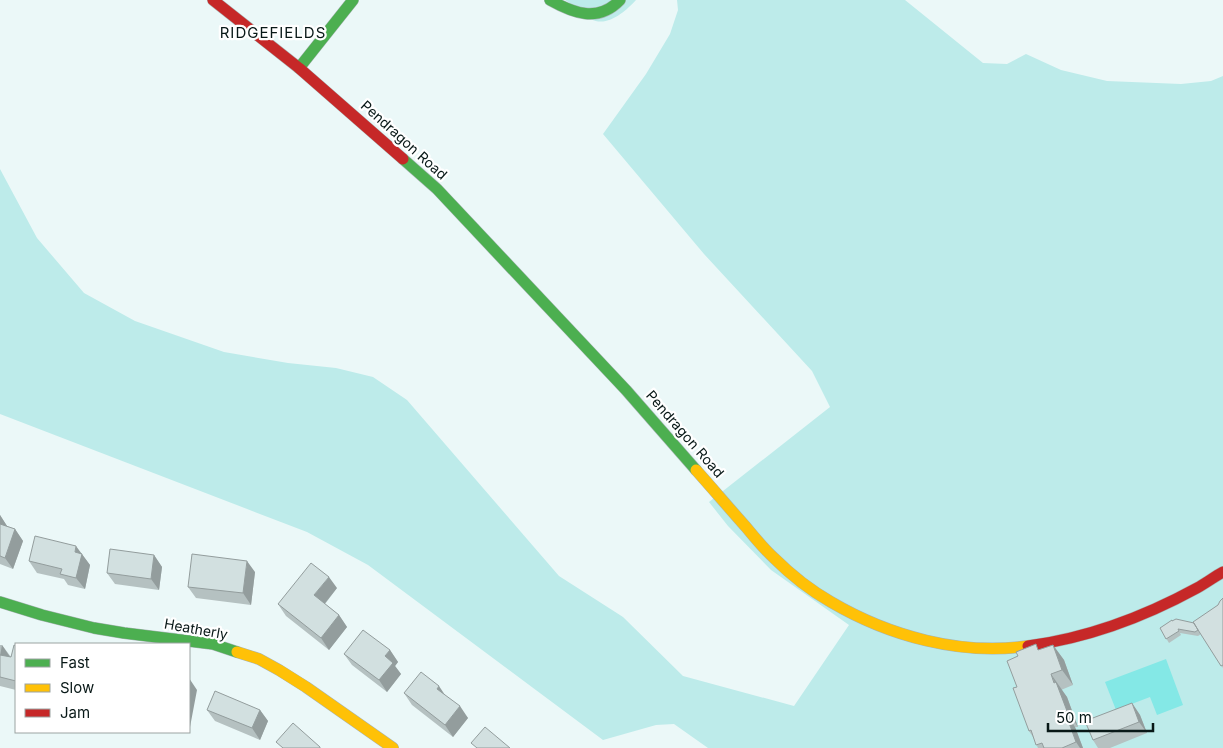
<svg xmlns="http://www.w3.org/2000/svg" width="1223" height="748" font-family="Inter,sans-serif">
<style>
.green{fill:#bdebea}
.water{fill:#84e8e6}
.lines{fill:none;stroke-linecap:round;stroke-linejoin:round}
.fast-casing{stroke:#a7b4b4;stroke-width:12}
.slow-casing{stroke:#a7b4b4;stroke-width:12}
.jam-casing{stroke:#a7b4b4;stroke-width:12}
.fast{stroke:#4caf50;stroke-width:11}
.slow{stroke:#ffc107;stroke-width:11}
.jam{stroke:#c62828;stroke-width:11}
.wall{fill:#b5c1c1}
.shaded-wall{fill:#939d9d}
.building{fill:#d2e0e0;stroke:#939d9d}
.labels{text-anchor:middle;stroke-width:4.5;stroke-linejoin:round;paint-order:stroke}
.street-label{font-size:14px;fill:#081817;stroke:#fff}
.neighbourhood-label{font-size:15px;letter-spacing:1px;fill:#081817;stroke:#fff}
</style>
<rect width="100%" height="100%" fill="#ebf8f8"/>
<path class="green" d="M565,0H636C626,11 607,28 591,19C582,14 574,6 565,0Z
M677,0H905L983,63L1007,64L1026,54L1061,70L1107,81L1181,84L1211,81L1223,76V748H708L674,724L656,725L603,740L368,565L307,532L0,414V169L37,238L84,293L135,321L224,352L288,363L336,368L373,377L407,400L559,576L623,617L683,676L794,706L849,625L771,570L728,526L709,502L830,407L812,371L704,254L603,134L646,74L670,34L678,10Z"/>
<path class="water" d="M1166,659L1183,705L1157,715L1150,697L1116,710L1105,682Z"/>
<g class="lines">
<g class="fast-casing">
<path id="fast" d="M550,0C573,13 598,23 620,0
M299,68L353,0
M403,159L437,189L626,390L696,470
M0,602L42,615L94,628L124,633L213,644L237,652"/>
</g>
<g class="slow-casing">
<path id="slow" d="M696,470C713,489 729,508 746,527C755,538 764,549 774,558C791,575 810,590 831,602C889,636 961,656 1028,646
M237,652L259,659L279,670L306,687L393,748"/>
</g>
<g class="jam-casing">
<path id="jam" d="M213,0L299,68L403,159
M1028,646C1088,638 1144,617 1197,588C1206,583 1214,577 1223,572"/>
</g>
<use href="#fast" class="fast"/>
<use href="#slow" class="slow"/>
<use href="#jam" class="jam"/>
</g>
<path class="wall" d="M0,515L7,526L15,529L23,541L13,569L0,564Z
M81,553L90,565L85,589L68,585L64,579L37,573L29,561Z
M154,555L162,567L159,590L115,584L107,573Z
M255,572L251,605L196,598L188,587Z
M337,588L325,604L339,615L347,627L329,650L286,616L278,604Z
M1223,598V668L1201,634L1198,636L1180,633L1181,635L1169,643L1160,628L1172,621L1193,623L1218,605Z
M0,645H2L11,657L16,646V690L0,686Z
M1053,645L1064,660L1073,685L1061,690L1067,697L1078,727H1075L1083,748H1038L1033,737L1029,731L1017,687L1018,656L1040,650Z
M390,650L398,662L395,666L401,674L387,692L352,665L344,654Z
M404,693L445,695L468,718L453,737L412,705Z
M1132,703L1140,715L1147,733L1110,748H1098L1093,740Z
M207,710H260L268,721L260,740L215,721Z"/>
<path class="shaded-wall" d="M0,515L7,526L4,534L0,528Z
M15,529L23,541L13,569L5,558Z
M76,546L90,565L85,589L76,578L75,552Z
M154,555L162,567L159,590L151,579Z
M247,561L255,572L251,605L243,593Z
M329,577L337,588L322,607L314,595Z
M339,615L347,627L329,650L321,638Z
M2,645L10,657L7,666L0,656Z
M1053,645L1064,660L1073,685L1062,670Z
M390,650L398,662L395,666L401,674L387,692L379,680L385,656Z
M1051,674L1067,697L1078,727L1067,711Z
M189,678L197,690L190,727L189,724Z
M439,686L447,698L437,689Z
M1132,703L1140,715L1147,733L1139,722Z
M460,706L468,718L453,737L445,725Z
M260,710L268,721L260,740L252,728Z
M1065,712L1075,727L1083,748H1080L1076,742Z"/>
<path class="building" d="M0,524L15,529L5,558L0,556Z
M35,536L76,546L75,552L82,554L76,578L60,574L62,569L29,561Z
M110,549L154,555L151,579L107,573Z
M192,554L247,561L243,593L188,587Z
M311,563L329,577L314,595L339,615L321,638L278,604Z
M1223,598V665L1221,666L1193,622L1218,605L1220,601Z
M1176,619L1194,623L1198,630L1195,632L1178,629L1179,631L1166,639L1160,628L1172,620V621Z
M363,630L390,650L385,656L393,663L379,680L344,654Z
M1036,644L1038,650L1053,645L1062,670L1051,674L1054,683L1056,682L1067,711L1065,712L1076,742L1062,748H1044L1042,743L1036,745L1031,730L1029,731L1013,688L1017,687L1007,661L1018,656L1016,652Z
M14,645L16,646V681L0,677V655L11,657Z
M421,672L439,686L437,689L460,706L445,725L404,693Z
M215,691L260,710L252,728L207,710Z
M1132,703L1139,722L1093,740L1085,721Z
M293,723L320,747V748H283L276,742Z
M485,727L510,748H477L471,743Z"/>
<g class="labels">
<g class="street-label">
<text transform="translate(404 140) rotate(42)" y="5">Pendragon Road</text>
<text transform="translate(685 434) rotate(49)" y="5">Pendragon Road</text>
<text transform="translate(196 629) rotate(10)" y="5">Heatherly</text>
</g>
<g class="neighbourhood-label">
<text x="273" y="38">RIDGEFIELDS</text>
</g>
</g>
<rect x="15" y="643" width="175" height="90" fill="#ffffff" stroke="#9ca3a2"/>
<rect x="25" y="659" width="25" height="8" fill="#4caf50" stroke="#9ca3a2"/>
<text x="60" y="668" font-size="15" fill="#081817">Fast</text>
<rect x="25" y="684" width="25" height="8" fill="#ffc107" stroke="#9ca3a2"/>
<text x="60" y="693" font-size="15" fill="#081817">Slow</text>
<rect x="25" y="709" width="25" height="8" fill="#c62828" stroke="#9ca3a2"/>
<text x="60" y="718" font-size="15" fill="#081817">Jam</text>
<path d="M1048 723v8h105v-8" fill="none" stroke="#081817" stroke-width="2.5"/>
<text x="1056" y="723" font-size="15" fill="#081817" stroke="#ffffff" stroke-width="4" paint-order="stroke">50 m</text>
</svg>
